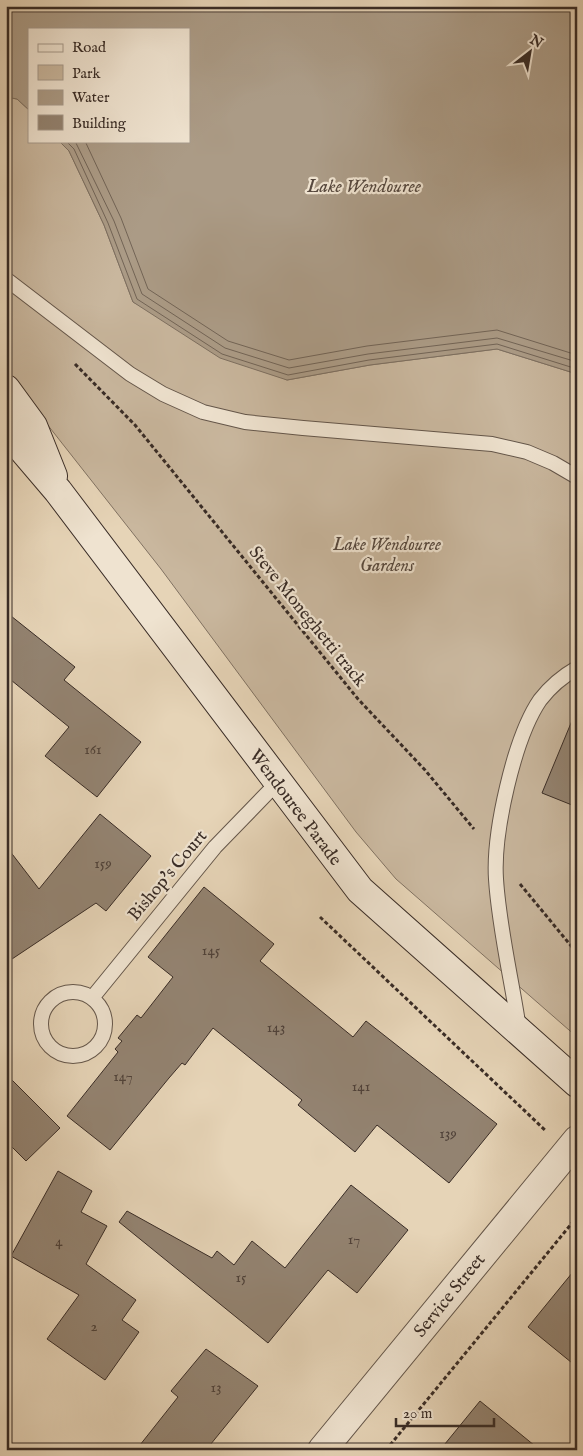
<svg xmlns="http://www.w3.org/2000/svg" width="583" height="1456" font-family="'IM FELL English',serif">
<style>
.green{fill:#c9b79e;stroke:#817262}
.water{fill:#ab9b86;stroke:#7d6f60}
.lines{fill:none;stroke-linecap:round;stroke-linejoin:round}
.shore{stroke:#726456;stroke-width:1}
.building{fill:#938371;stroke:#392c26}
.lane-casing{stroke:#64564a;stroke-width:16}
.street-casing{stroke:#64564a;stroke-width:30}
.secondary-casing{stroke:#392c26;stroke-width:30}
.path{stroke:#392c26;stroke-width:3;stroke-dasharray:4 2.5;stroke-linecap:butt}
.lane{stroke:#efe3d0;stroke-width:14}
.street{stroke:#efe3d0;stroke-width:28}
.secondary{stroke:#efe3d0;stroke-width:28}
.labels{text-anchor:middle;stroke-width:4.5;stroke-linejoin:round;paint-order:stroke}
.number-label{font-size:15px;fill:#504239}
.park-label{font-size:18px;font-style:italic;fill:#56483e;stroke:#efe3d0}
.street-label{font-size:18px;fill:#392c26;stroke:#efe3d0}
.water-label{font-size:19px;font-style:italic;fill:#56483e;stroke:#efe3d0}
</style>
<rect width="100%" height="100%" fill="#e6d4b7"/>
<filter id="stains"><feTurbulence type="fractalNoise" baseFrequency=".004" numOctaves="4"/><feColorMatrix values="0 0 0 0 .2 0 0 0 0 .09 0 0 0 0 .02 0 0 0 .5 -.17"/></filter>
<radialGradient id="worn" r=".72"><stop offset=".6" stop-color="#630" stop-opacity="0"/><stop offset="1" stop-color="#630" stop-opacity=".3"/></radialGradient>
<path class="green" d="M6,97L17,99L29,110V141H59L69,151L104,225L133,302L287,380L370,365L497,349L577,374V1037L396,879L356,832L161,569L6,372Z"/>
<path class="water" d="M6,6H577V374L497,349L370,365L287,380L220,358L133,302L104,225L69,151L59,141H189V29H29V110L17,99L6,97Z"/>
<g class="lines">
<path class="shore" d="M66,141L74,149L108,223L137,299L222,354L288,375L369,360L497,344L577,369
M75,141L114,221L142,294L225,348L289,368L368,354L497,338L577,362
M85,141L121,218L148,289L228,341L289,360L367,346L497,330L577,355"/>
</g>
<path class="building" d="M6,612L75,667L64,680L141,742L97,797L45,756L69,727L6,676Z
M576,711H577V807L542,793Z
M100,814L151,856L106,911L96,903L6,963V846L39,889Z
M204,887L274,944L260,961L353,1037L366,1021L497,1124L449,1183L377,1125L355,1152L298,1105L302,1100L213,1028L185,1065L182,1063L169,1078L110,1150L67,1116L118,1052L115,1049L122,1041L118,1038L137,1015L141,1018L173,977L148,957Z
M6,1074L60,1128L26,1161L6,1141Z
M58,1171L92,1191L81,1212L107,1226L86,1264L136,1300L122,1320L139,1332L105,1380L47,1339L79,1295L11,1256Z
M351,1185L408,1230L357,1293L328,1270L268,1343L119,1222L127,1211L212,1258L217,1251L234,1265L252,1241L285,1268Z
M577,1267V1367L528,1327Z
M206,1349L258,1386L206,1450H136L178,1397L171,1391Z
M480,1401L540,1450H440Z"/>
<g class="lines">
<g class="lane-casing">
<path id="lane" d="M6,279L130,374L163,394L203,412L245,422L303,428L492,444L527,452L553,463L577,477
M41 1024a32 32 0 1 1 64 0a32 32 0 1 1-64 0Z
M92,998L215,847L278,782
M519,1029C512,981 499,928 496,879C493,833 514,738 540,700C550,687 563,676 577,668"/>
</g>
<g class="street-casing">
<path id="street" d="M322,1450L577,1140"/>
</g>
<g class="secondary-casing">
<path id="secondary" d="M6,389L33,426L53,476
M6,430L58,491L360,890L577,1083"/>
</g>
<path class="path" d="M75,364L135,425L358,699L425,770L474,829
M520,884L577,953
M320,917L546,1131
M386,1450L577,1217"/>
<use href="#lane" class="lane"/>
<use href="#street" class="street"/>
<use href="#secondary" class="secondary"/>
</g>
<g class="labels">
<g class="number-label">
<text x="93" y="754">161</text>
<text x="103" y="868">159</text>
<text x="211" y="955">145</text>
<text x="276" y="1032">143</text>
<text x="123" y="1081">147</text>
<text x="361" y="1091">141</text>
<text x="448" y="1138">139</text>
<text x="354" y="1244">17</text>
<text x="59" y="1246">4</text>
<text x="241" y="1282">15</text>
<text x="94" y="1331">2</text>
<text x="216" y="1392">13</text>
</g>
<g class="park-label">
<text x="387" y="550">Lake Wendouree<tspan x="387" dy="21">Gardens</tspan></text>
</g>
<g class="street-label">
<text transform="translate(308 616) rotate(51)" y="6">Steve Moneghetti track</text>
<text transform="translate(296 807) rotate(53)" y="6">Wendouree Parade</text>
<text transform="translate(167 875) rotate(-50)" y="6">Bishop's Court</text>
<text transform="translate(449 1295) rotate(-51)" y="6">Service Street</text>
</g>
<g class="water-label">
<text x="364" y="192">Lake Wendouree</text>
</g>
</g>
<rect width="583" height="1456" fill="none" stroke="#e6d4b7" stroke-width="25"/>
<rect x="8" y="8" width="568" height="1441" fill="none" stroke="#392c26" stroke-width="2.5"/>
<rect x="12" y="12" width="558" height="1431" fill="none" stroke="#392c26"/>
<rect x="28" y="28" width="162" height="115" fill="#efe3d0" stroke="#a69a8c"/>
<rect x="38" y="44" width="25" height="8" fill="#efe3d0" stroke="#a69a8c"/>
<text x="72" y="52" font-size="15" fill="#392c26">Road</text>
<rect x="38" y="65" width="25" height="15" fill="#c9b79e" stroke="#a69a8c"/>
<text x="72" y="78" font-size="15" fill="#392c26">Park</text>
<rect x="38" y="90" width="25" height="15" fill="#ab9b86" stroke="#a69a8c"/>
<text x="72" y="102" font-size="15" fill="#392c26">Water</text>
<rect x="38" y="115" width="25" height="15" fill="#938371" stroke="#a69a8c"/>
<text x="72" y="128" font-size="15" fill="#392c26">Building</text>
<g transform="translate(530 52) rotate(31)" stroke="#efe3d0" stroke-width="4" paint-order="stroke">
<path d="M0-4L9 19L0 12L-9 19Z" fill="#392c26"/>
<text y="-8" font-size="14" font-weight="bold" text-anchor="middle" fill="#392c26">N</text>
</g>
<path d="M396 1418v8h98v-8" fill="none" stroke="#392c26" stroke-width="2.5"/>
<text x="403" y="1418" font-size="15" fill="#392c26" stroke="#efe3d0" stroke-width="4" paint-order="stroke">20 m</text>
<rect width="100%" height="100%" filter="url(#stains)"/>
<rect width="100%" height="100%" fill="url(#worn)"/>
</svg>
